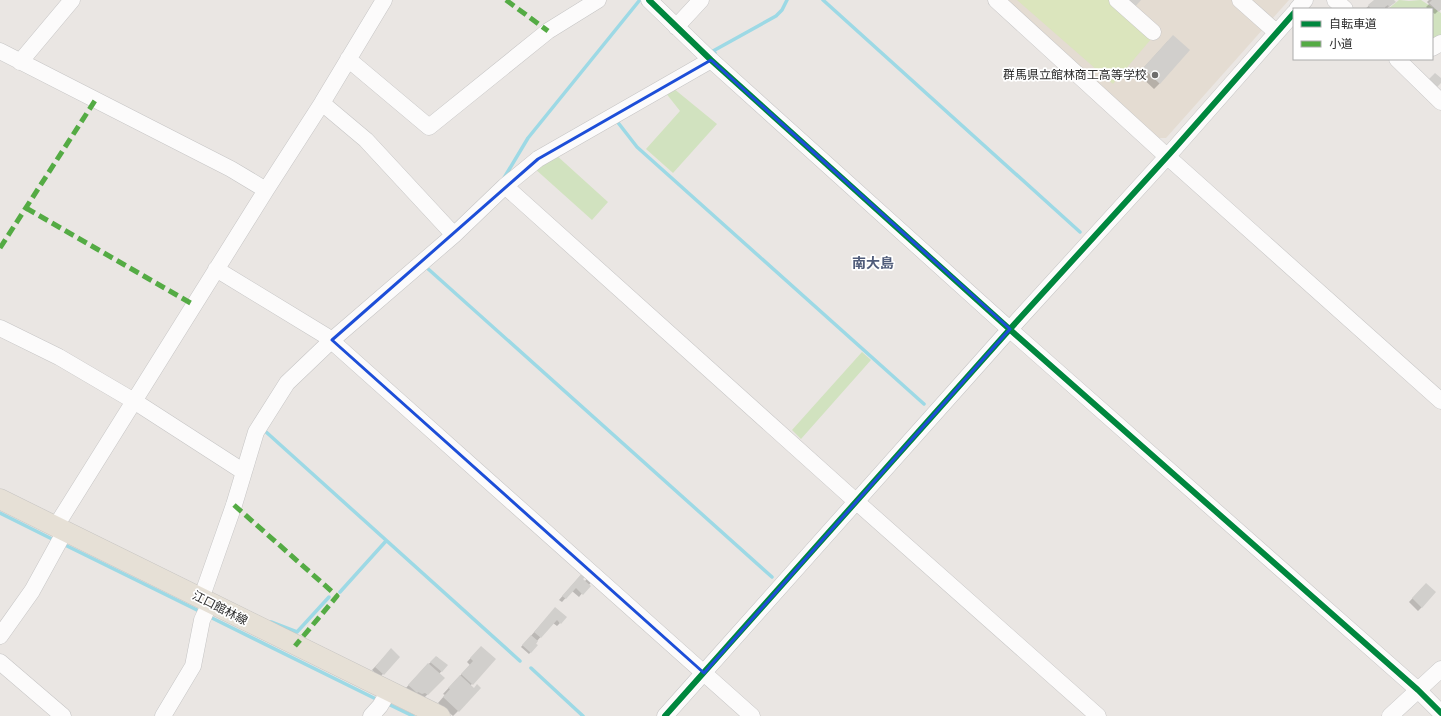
<svg xmlns="http://www.w3.org/2000/svg" width="1441" height="716" font-family="'Source Sans 3','Noto Sans JP',sans-serif">
<style>
.education{fill:#e4dcd2}
.green{fill:#d1e2bf}
.pitch{fill:#dbe5bd}
.shadow{fill:#0003}
.lines{fill:none;stroke-linecap:round;stroke-linejoin:round}
.stream{stroke:#9dd9e5;stroke-width:3.5}
.building{fill:#d1cfcc}
.minor-casing{stroke:#c6c5c5;stroke-width:17}
.major-casing{stroke:#c6c4c2;stroke-width:21}
.minor{stroke:#fcfbfb;stroke-width:16}
.major{stroke:#e6e0d6;stroke-width:20}
.quiet{stroke:#54ab44;stroke-width:5;stroke-dasharray:10 5;stroke-linecap:butt}
.cycleway-casing{stroke:#fff;stroke-width:8}
.cycleway{stroke:#00873e;stroke-width:6}
.marked{fill:none;stroke:#1d4ed8;stroke-width:3;stroke-linejoin:round}
.poi-dot{fill:#6e6d6c;stroke:#fff;stroke-width:1.5}
.labels{text-anchor:middle;stroke-width:3.5;stroke-linejoin:round;paint-order:stroke}
.poi-label{font-size:12px;fill:#2c2c2c;stroke:#fff;text-anchor:end}
.street-label{font-size:12px;fill:#2c2c2c;stroke:#fff}
.quarter-label{font-size:14px;font-weight:bold;fill:#505c7a;stroke:#fff}
</style>
<rect width="100%" height="100%" fill="#eae6e3"/>
<path class="education" d="M1002,0H1289L1166,138H1159Z"/>
<path class="green" d="M1399,0L1409,1L1421,0L1441,13V40L1432,44V9H1388Z
M673,88L717,124L673,173L646,149L680,111L665,92Z
M555,154L608,202L592,220L534,168Z
M862,352L871,360L801,439L792,430Z"/>
<path class="pitch" d="M1017,0H1109L1152,38L1113,84Z"/>
<path class="shadow" d="M1376,0H1393L1391,5L1386,9L1384,7L1382,9H1365Z
M1429,0H1441V10L1440,9L1435,14L1432,12V9H1428L1426,7L1429,4L1427,2Z
M1168,41L1160,83L1154,89L1138,74Z
M581,575L582,579L584,582L589,577L593,580L579,597L572,591L562,602L559,600Z
M1426,584L1422,607L1418,611L1409,602Z
M552,612L560,623L557,626L553,623L537,641L535,644L537,645L529,654L521,647Z
M481,647L495,659L470,686L474,689L458,711L453,716L438,703L445,695L443,694L470,665L467,662Z
M388,653L399,657L380,677L372,670Z
M437,657L446,666L439,674L443,678L424,698L405,689L425,667Z"/>
<g class="lines">
<path class="stream" d="M823,0L1080,232
M715,53L713,51L776,16L782,10L787,0
M616,120L637,147L924,404
M504,178L528,138L639,1
M426,267L772,577
M265,431L520,661
M0,513L54,540
M65,545L199,611
M340,592L386,541
M210,617L378,700
M271,622L297,632L329,597
M531,668L583,716
M386,703L413,716"/>
</g>
<path class="building" d="M1123,0H1141L1133,9Z
M1374,0H1394L1396,2L1389,7L1388,5L1382,9H1371L1368,5Z
M1432,0H1441V9L1439,12L1429,3Z
M1173,35L1190,50L1160,84L1143,68Z
M1435,73L1441,78V83L1436,88L1428,80Z
M584,571L588,574L583,579L591,586L583,595L576,588L566,599L562,596Z
M1426,583L1436,592L1422,608L1412,598Z
M555,607L567,617L561,624L557,620L541,638L534,632Z
M531,635L538,641L536,644L538,645L531,653L522,645Z
M481,646L496,659L473,685L461,674L473,661L470,658Z
M391,648L400,657L384,675L375,667Z
M436,656L448,665L442,672L430,662Z
M428,663L445,678L428,695L425,693L422,694L418,692L417,693L408,685Z
M460,675L474,688L477,684L481,688L459,712L443,697L450,689L448,688Z"/>
<g class="lines">
<g class="minor-casing">
<path id="minor" d="M649,0L711,60L1016,335L1418,690L1441,713
M996,0L1160,150L1441,401
M1117,0L1153,32
M1240,0L1276,32
M1335,0L1345,9
M1297,9L1305,0
M676,27L701,0
M1432,48L1441,43
M0,51L231,169L266,190
M348,59L429,127L548,31L598,0
M1397,59L1441,102
M20,62L72,0
M322,103L366,140L454,235
M505,186L850,496L1098,716
M216,269L326,336L752,716
M0,328L59,357L134,401L244,472
M56,526L266,190L322,103L384,0
M201,599L234,505L256,432L287,383L332,340L454,235L505,186L538,159L711,60
M0,636L32,591L65,531
M0,662L63,716
M163,716L193,666L202,620L210,603
M371,716L380,706L389,691
M665,716L1010,329L1174,149L1294,13
M1390,716L1441,669"/>
</g>
<g class="major-casing">
<path id="major" d="M0,499L440,716"/>
</g>
<use href="#minor" class="minor"/>
<use href="#major" class="major"/>
<path class="quiet" d="M506,0L548,31
M26,208L194,305
M0,248L96,99
M234,505L337,596L295,646"/>
<g class="cycleway-casing">
<path id="cycleway" d="M649,0L711,60L1016,335L1418,690L1441,713
M665,716L1010,329L1174,149L1294,13"/>
</g>
<use href="#cycleway" class="cycleway"/>
</g>
<path class="marked" d="M711,60L1010,329L704,673L332,340L538,159Z"/>
<circle class="poi-dot" cx="1155" cy="75" r="4"/>
<g class="labels">
<g class="poi-label">
<text x="1147" y="79">群馬県立館林商工高等学校</text>
</g>
<g class="street-label">
<text transform="translate(220 608) rotate(27)" y="4">江口館林線</text>
</g>
<g class="quarter-label">
<text x="873" y="268">南大島</text>
</g>
</g>
<rect x="1293" y="8" width="140" height="52" fill="#ffffff" stroke="#ababab"/>
<rect x="1301" y="21" width="20" height="6" fill="#00873e" stroke="#ababab"/>
<text x="1329" y="28" font-size="12" fill="#2c2c2c">自転車道</text>
<rect x="1301" y="41" width="20" height="6" fill="#54ab44" stroke="#ababab"/>
<text x="1329" y="48" font-size="12" fill="#2c2c2c">小道</text>
</svg>
